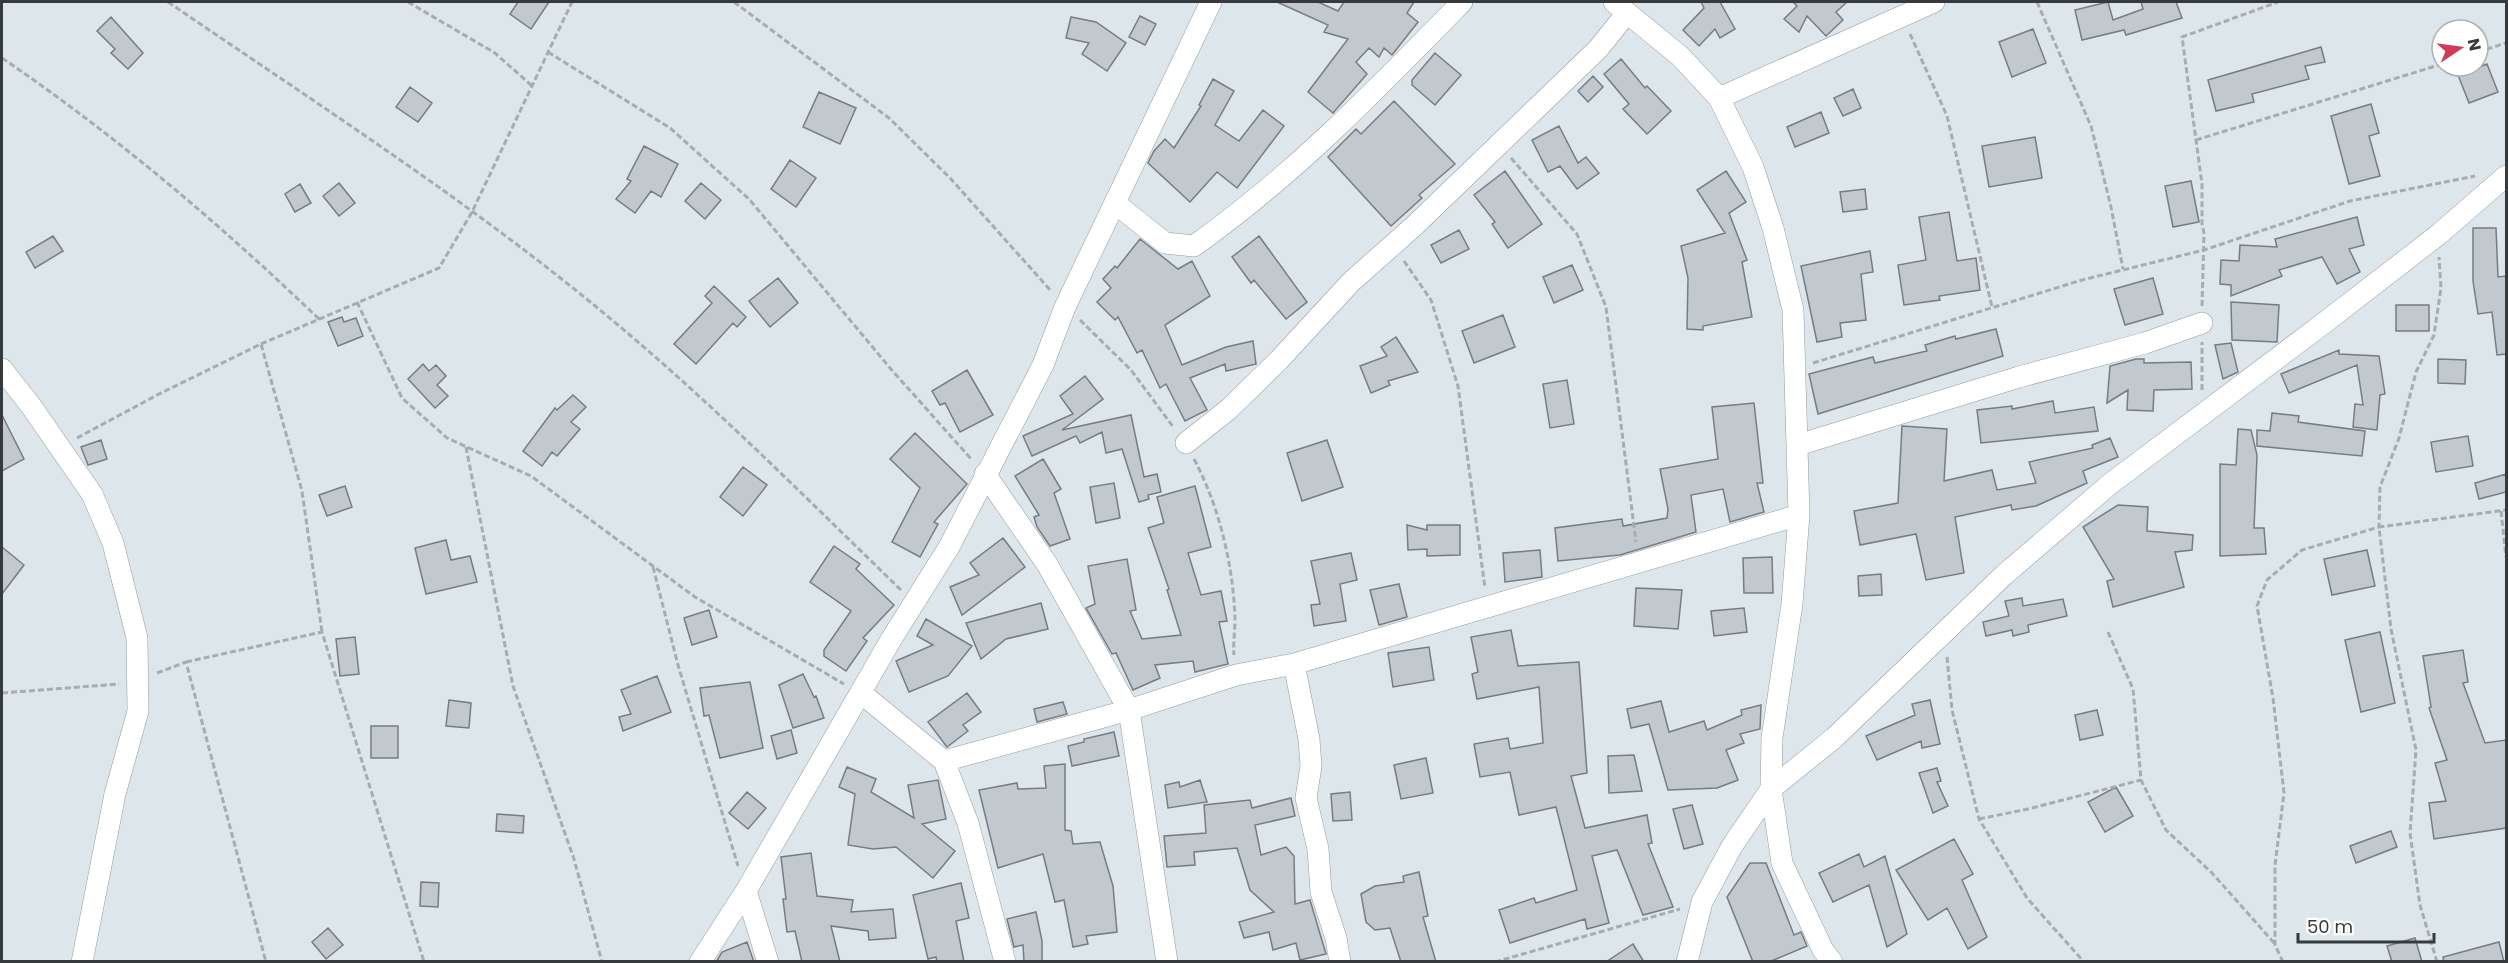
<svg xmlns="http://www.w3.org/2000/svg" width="2508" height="963" font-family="Poppins,sans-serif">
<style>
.building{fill:#c1c9cf;stroke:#767d82;stroke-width:1.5}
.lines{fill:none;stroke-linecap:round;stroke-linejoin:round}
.minor-casing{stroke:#939ba0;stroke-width:22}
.path{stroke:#a6adb1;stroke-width:3;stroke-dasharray:6 3;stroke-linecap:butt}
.minor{stroke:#fff;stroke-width:21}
</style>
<rect width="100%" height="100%" fill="#dde6eb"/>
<path class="building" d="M518,2H549L531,29L510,14Z
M1277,2H1318L1338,11L1344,2H1414L1407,13L1418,22L1392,55L1384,48L1379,57L1369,48L1356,62L1367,74L1333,113L1308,92L1348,39L1324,32L1328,25Z
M1701,2H1720L1735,29L1720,38L1715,29L1699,46L1683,30L1704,8Z
M1793,2H1847L1836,12L1843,20L1826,36L1807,16L1799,32L1784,19L1797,6Z
M2108,2L2113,20L2143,9L2141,2H2176L2182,18L2126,35L2124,30L2082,40L2075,10Z
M1140,16L1156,24L1145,45L1129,37Z
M111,17L143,53L128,69L111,53L115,49L97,31Z
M1071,17L1096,22L1126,43L1107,71L1082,54L1089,43L1066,38Z
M2033,29L2046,63L2012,77L1999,42Z
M2321,47L2325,62L2305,66L2309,79L2252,94L2254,102L2216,111L2208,80Z
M1435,53L1461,75L1435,105L1412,85V80Z
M1621,59L1645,88L1647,86L1671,111L1647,134L1623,109L1629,104L1604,74Z
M2487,64L2498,92L2469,103L2458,75Z
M1593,76L1603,87L1588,102L1578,91Z
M1213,79L1234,91L1215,125L1239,141L1263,110L1284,126L1237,188L1217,172L1190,202L1148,163L1154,151L1165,139L1174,148L1201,106L1199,105Z
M410,87L432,103L418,122L396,107Z
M1853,89L1861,108L1843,116L1834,98Z
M819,92L856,108L840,144L803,127Z
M1394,101L1455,164L1419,195L1422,198L1391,226L1328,157L1356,129L1361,134Z
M2371,104L2379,133L2369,136L2380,176L2349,184L2331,116Z
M1821,112L1829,133L1795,147L1787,127Z
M1559,126L1578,163L1586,157L1599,173L1577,189L1560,166L1548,172L1532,140Z
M2035,137L2042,178L1989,187L1982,146Z
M644,146L678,164L661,197L651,191L635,213L616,199L631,181L627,179Z
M790,160L816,178L796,207L771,189Z
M1505,171L1542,224L1508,248L1492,224L1495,222L1474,195Z
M1726,171L1746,202L1729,213L1747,260L1742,262L1752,317L1703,326V330L1687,329L1688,278L1681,246L1725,233L1697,190Z
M2191,181L2199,222L2173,227L2165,186Z
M339,183L355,203L339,216L323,196Z
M701,183L721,200L705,219L685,201Z
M300,184L311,203L295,212L285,194Z
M1865,189L1867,209L1843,212L1840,192Z
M1949,212L1957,261L1976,258L1980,290L1939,296L1940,300L1904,305L1898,265L1926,260L1919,217Z
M2357,217L2364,245L2349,249L2360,272L2337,284L2322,257L2279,270L2282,276L2231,296V285L2220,284L2221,260L2239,261L2240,245L2277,247L2275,239Z
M2473,228H2496L2498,277L2506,276V354L2497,355L2492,312L2478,314L2473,281Z
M1459,230L1469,249L1441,263L1431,245Z
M53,236L63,251L35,268L26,252Z
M1259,236L1307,302L1286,319L1254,280L1251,283L1232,257Z
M1140,239L1178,269L1192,261L1210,296L1165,325L1182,365L1226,347L1253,341L1256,364L1226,371L1225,364L1190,378L1207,410L1185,421L1166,384L1160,388L1142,350L1137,353L1118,317L1115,320L1097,302L1111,288L1103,279L1115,266L1117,268Z
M1870,251L1873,272L1861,274L1866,320L1840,323L1842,337L1817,342L1801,266Z
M1572,265L1583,290L1554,303L1543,277Z
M778,278L798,303L770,327L749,301Z
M2153,278L2163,314L2125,325L2114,289Z
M714,286L746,317L737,327L733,323L696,364L674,344L712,303L705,296Z
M2231,302L2279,305L2277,342L2232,340Z
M2396,305H2429V331H2396Z
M1503,315L1515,347L1474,363L1462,331Z
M342,317L344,322L356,318L363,336L338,346L328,322Z
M1996,329L2003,356L1818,414L1809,374L1873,357L1875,363L1927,351L1925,345L1955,336L1956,339Z
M1396,337L1418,372L1388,381L1390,385L1371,393L1360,366L1387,356L1381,347Z
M2231,343L2238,372L2223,379L2215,345Z
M2339,350V354L2379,356L2385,394L2380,395L2377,430L2353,427L2355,404L2363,405L2357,365L2289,393L2281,374Z
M2136,359H2144V363L2191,362L2192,389L2154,390L2153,411L2127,410L2128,390L2107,403L2110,366Z
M2438,359L2466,360L2465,384L2438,383Z
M423,364L429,371L436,365L446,376L437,385L448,396L435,408L408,379Z
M967,370L993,415L960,432L945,403L940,405L932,391Z
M1085,376L1103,399L1062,430L1131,415L1144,477L1157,474L1161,492L1148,495L1149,499L1139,502L1122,449L1106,453L1102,432L1080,443L1076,436L1032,456L1023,436L1073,414L1060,396Z
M1567,380L1574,424L1550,428L1543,384Z
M573,395L586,407L571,422L580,429L557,456L552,452L542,466L523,451L555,408L557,410Z
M2053,401L2055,413L2094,407L2098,431L1981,443L1977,410L2012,406V409Z
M1754,403L1763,483H1757L1764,512L1730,522L1723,489L1691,495L1696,532L1620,555L1558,561L1555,528L1622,519L1623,526L1667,518L1668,509L1660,469L1718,459L1712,407Z
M2272,413L2299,416L2298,422L2365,431L2362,456L2257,446V430L2270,431Z
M2,415L24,459L2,471Z
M1902,426L1947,429L1944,481L1992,470L1997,490L2036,483L2029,462L2093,448L2092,445L2110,438L2118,457L2083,471L2087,483L2036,506L2012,510L2011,505L1955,517L1964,573L1926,580L1916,534L1860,545L1854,511L1898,503Z
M2238,429L2251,430L2257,455L2254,528H2264L2266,554L2220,556V464L2236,465Z
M915,433L967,484L934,522L938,524L920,557L892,542L920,488L890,459Z
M2468,436L2473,466L2436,472L2431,442Z
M101,440L107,459L88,465L81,447Z
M1327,440L1343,487L1302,501L1287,453Z
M1043,459L1061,489L1054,493L1070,539L1050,546L1037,527L1034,517L1039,515L1015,476Z
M743,467L767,485L743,516L720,497Z
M2506,474V492L2479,499L2475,483Z
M1114,483L1120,518L1096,523L1090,487Z
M345,486L352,507L327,516L319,495Z
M1195,486L1211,547L1188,553L1201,595L1221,591L1227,621L1219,622L1228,664L1195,672L1193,661L1155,665L1160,678L1133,690L1116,653L1112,654L1086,608L1095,604L1088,566L1127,559L1136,610L1130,611L1142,639L1181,635L1167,590L1169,589L1148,528L1164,523L1157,497Z
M2118,505L2148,507L2147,531L2193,535L2192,550L2175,552L2184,587L2113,607L2107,581L2114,579L2083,527Z
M1407,525L1427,530V525H1460V555L1427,556V549L1408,550Z
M1003,538L1025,567L962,615L950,587L979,575L970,563Z
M446,540L451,560L470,556L477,582L426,594L415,548Z
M834,546L860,564L856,569L894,605L863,638L867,641L846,671L824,656V650L851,611L810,582Z
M2,547L24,565L2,594Z
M1540,550L1542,577L1505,582L1503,553Z
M2367,550L2375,586L2332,595L2324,559Z
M1351,553L1357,580L1340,584L1346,621L1314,626L1311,605L1320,604L1311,561Z
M1772,557L1773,593H1744L1743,558Z
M1881,574L1882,595L1859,596L1858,576Z
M1399,584L1407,617L1379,625L1370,590Z
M1636,588L1682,590L1678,629L1634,626Z
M2022,598L2023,606L2063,599L2067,616L2028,625L2029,632L2013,636L2012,630L1986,636L1983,622L2009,616L2005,601Z
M1041,603L1048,629L1006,639L981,659L966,623Z
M1744,608L1747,632L1714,636L1711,611Z
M709,610L717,637L692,645L684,618Z
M926,619L972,646L948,676L909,692L896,661L933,645L917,636Z
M1511,630L1518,666L1579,662L1587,773L1571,776L1585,828L1647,815L1652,843L1648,844L1673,907L1643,915L1617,850L1592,856L1609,923L1587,929L1585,919L1510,943L1499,910L1534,898L1536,903L1577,890L1556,807L1519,815L1510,772L1480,777L1474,744L1508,738L1510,749L1543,743L1539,687L1477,699L1472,674L1478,672L1471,637Z
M2380,632L2395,703L2361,712L2345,640Z
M355,637L359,674L340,676L336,639Z
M1429,647L1434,680L1393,687L1388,653Z
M2463,650L2468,682L2463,683L2485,743L2506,740V828L2434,839L2429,803L2446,801L2435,763L2447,760L2429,708L2431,707L2423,656Z
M803,674L814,697L816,696L824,718L793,728L779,685Z
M657,676L671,712L623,731L619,717L631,714L621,690Z
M750,682L763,748L720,758L709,715L704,716L700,688Z
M967,693L981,712L963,725L968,731L947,747L928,722Z
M449,700L471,703L469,728L446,726Z
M1930,700L1940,744L1922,748L1921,741L1877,760L1866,736L1915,715L1912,704Z
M1661,701L1669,732L1704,721L1707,730L1742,715L1741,710L1761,705L1760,729L1740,734L1744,743L1726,750L1738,780L1717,788L1668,790L1649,724L1631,728L1627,709Z
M1063,702L1067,714L1037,722L1034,709Z
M2097,710L2103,735L2080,740L2075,715Z
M371,726H398V758H371Z
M791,730L797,753L777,759L771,736Z
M1114,732L1119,756L1072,766L1068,746L1084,742V739Z
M1634,755L1642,791L1609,793L1608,756Z
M1426,758L1433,793L1401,799L1394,765Z
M1065,764V830L1071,831L1073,844L1100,842L1113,886L1117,932L1086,936L1088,944L1073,947L1064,900L1055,902L1043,854L998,868L979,790L1017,783L1018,789L1046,788L1044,766Z
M847,767L876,779L871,792L914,818L908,785L938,780L946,819L922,824L955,851L933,878L896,847L873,849L848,845L855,794L839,787Z
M1937,768L1941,781L1937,782L1948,806L1933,813L1919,773Z
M1200,780L1207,802L1168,808L1165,785L1179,782L1180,787Z
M2116,787L2133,816L2105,832L2088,802Z
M747,792L766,808L748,829L729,813Z
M1350,792L1352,820L1333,821L1331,794Z
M1291,798L1295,816L1255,825L1261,855L1286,847L1294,856L1295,904L1310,900L1326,954L1300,960L1296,943L1273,950L1269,932L1244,938L1239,922L1274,912L1250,890L1237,848L1194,852L1195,865L1167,867L1164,836L1206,833L1204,805L1250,800L1252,808Z
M1692,805L1703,844L1684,849L1673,809Z
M497,814L524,816L523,833L496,831Z
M2391,831L2397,847L2356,863L2350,846Z
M1954,839L1973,874L1962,880L1987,937L1968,949L1947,908L1928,920L1896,870Z
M811,853L817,896L853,900L851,912L893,909L896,938L869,940L868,931L831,926L840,962H802L795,931L787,932L783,899H786L781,857Z
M1859,854L1864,867L1885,856L1907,934L1887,947L1869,885L1833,902L1819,873Z
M1750,863H1766L1794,935L1801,932L1807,946L1769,962H1753L1727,897Z
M1419,872L1428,916L1423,917L1436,962H1401L1390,928L1375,930L1366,922L1361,894L1375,886L1404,882L1403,876Z
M421,882L439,883L438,907L420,906Z
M961,883L969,918L956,921L964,962H937L936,957L928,959L913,895Z
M1036,912L1042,941V962H1024L1023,945L1014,947L1007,919Z
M328,928L343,945L326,959L312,942Z
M2415,938L2422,962H2392L2387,946Z
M747,942L754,962H716L722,952Z
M2499,942L2504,962H2444L2443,957Z
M1633,944L1644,962H1606Z"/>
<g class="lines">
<g class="minor-casing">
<path id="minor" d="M1614,2L1680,56L1719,98L1753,167L1773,228L1793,310L1799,515L1792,604L1772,738L1771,789L1782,863L1823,950L1832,962
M1719,98L1934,2
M1115,203L1165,243L1194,246C1294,175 1377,89 1462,2
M2,369L31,406L92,494L113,543L137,638L138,711L115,794L82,962
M1186,443L1229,409L1279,360L1351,282L1413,227L1598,49L1627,13
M1798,445L2019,377L2145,343L2202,323
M985,474L1047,564L1129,710L1167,962
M1294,664L1309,739L1311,766L1306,798L1318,849L1321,892L1336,938L1340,962
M861,693L944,761L968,823L1005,962
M944,761L1129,710L1236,675L1294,664L1799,515
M746,891L768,962
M700,962L746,891L892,638L949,547L1043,365L1065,307L1211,2
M1687,962L1702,902L1732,846L1771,789L1834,738L2004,575L2110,484L2324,323L2438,235L2506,176"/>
</g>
<path class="path" d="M168,2C320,106 477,206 618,325C717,408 808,500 901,590
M408,2L495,53L532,86
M734,2L889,118L950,178L1052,292
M2037,2L2091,126L2111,207L2123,269
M1910,34L1947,116L1992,307
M548,52L670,128L749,199L890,368L972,460
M2478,52L2506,43
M2,58C115,135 220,224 319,319
M2196,140L2442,64
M1511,158L1577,234L1606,307L1636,542
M1404,261L1431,300L1458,386L1485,588
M357,302L402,398L447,438L531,476L695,597L844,684
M2202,306L2204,233L2202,224V184L2182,37L2278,2
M1080,320L1131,370L1174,428
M261,344L439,268L472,212L572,2
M1813,363L2082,280L2204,250L2350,201L2475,176
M2202,390V342
M77,438L159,394L261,344L302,491L322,632
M466,447L513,686L574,859L602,962
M1194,459C1219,506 1233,564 1235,618C1235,631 1233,643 1234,655
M2501,511L2506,557
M653,567L678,665L738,866
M2108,632L2133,689L2141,780L2166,830L2212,873L2275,944
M1947,657L1952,710L1979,819L2027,898L2084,962
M186,662L322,632L424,962
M157,673L186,662L266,962
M2,693L119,684
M1979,819L2028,809L2141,780
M1495,962L1680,909
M2283,962L2275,945V865L2284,793L2273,698L2257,606L2267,580L2302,550L2379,527L2380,487L2399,438L2416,372L2434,335L2441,288L2439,257
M2437,962L2420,905L2410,833L2416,750L2391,629L2379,527L2506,510"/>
<use href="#minor" class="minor"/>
</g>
<rect width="2508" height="963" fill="none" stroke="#363a3c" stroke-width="6"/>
<g transform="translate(2460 48) rotate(77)"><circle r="28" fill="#ffffff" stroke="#afb0b1" stroke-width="1.5"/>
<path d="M0-4.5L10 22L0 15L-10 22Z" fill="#ce3d58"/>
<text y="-9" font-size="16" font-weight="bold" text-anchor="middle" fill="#363a3c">N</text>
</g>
<path d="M2298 933v9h136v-9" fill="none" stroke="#363a3c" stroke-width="3"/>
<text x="2307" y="933" font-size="18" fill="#363a3c" stroke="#ffffff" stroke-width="4.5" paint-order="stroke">50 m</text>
</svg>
